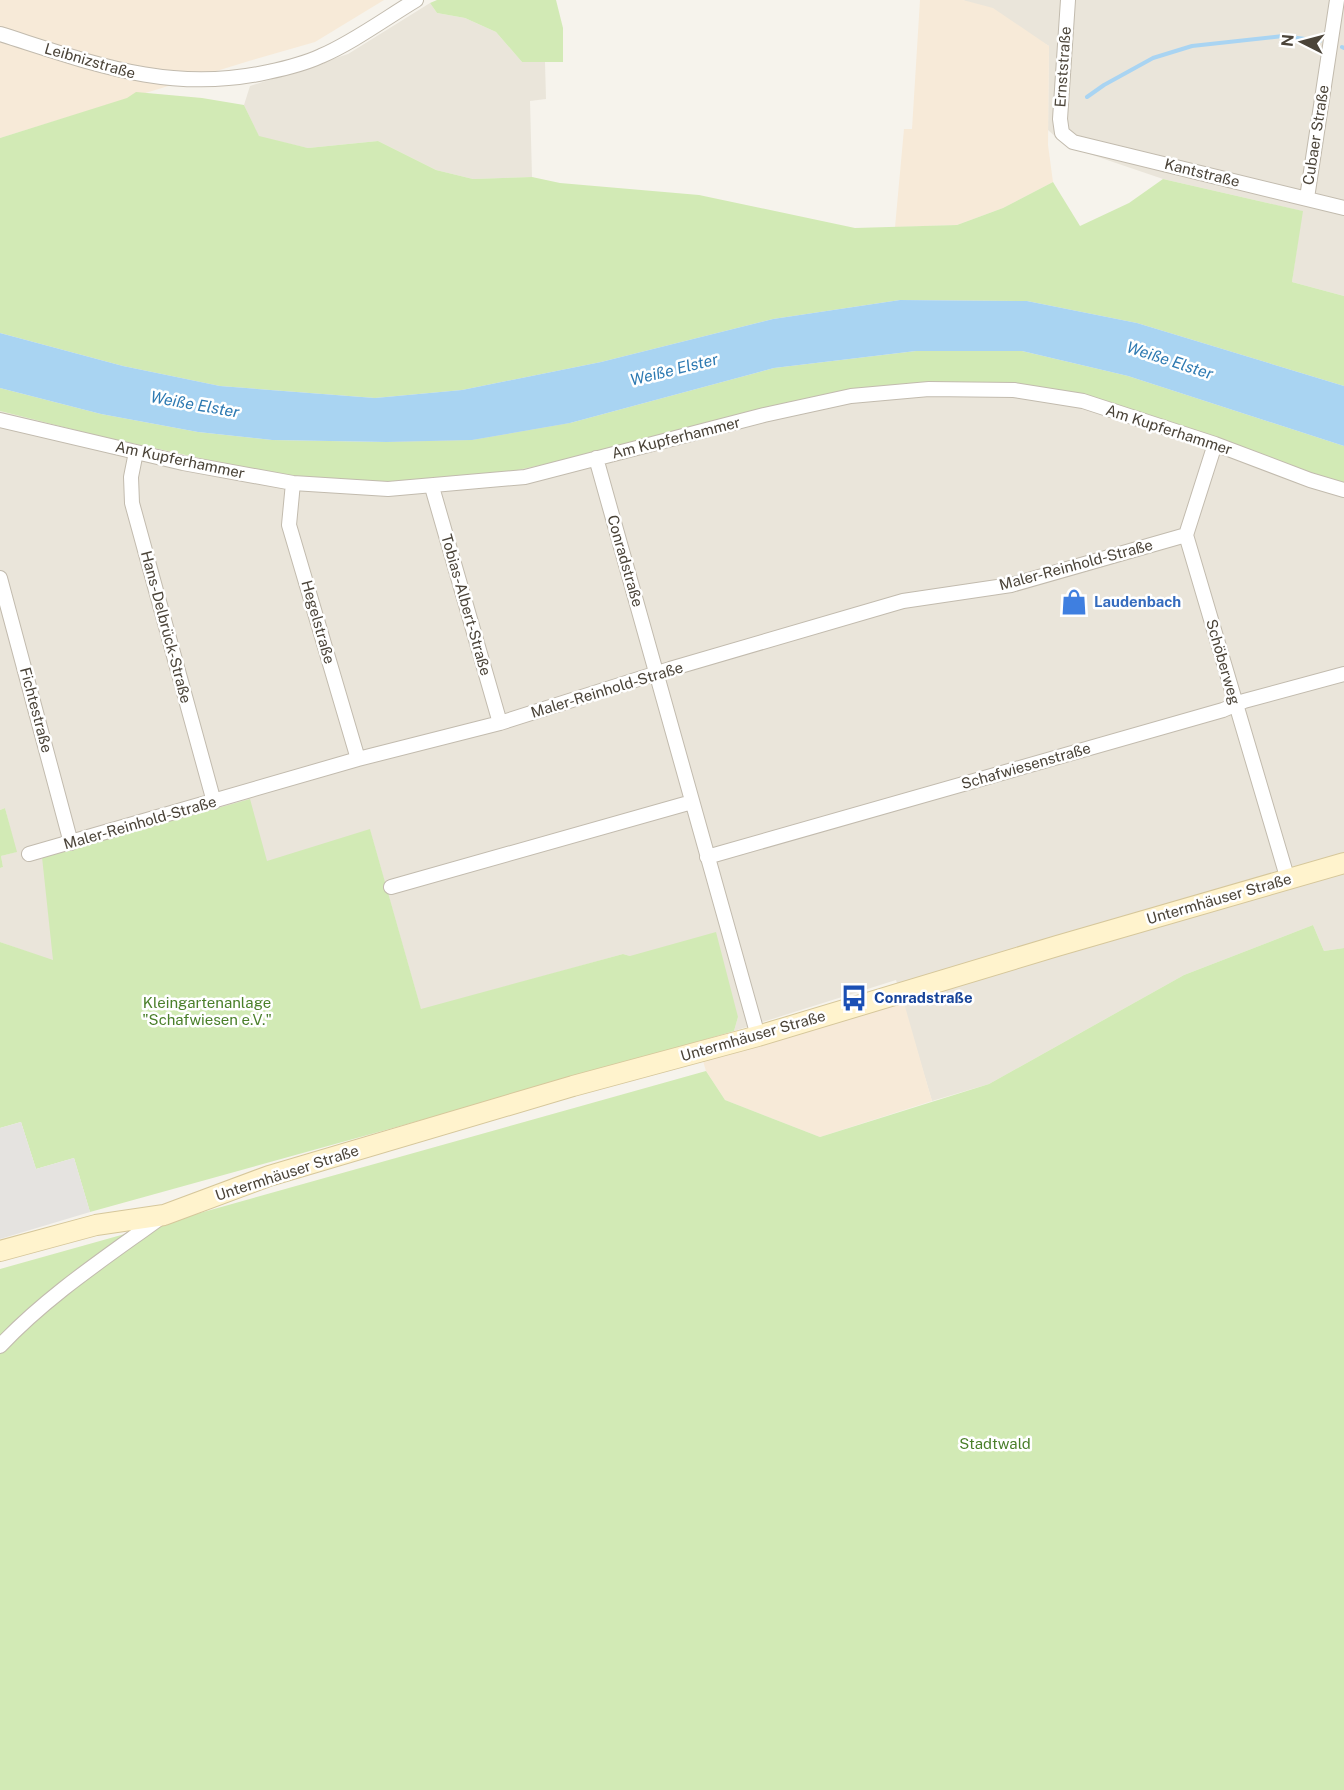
<svg xmlns="http://www.w3.org/2000/svg" width="1344" height="1790" font-family="'Public Sans',sans-serif">
<style>
.residential{fill:#eae5da}
.commercial{fill:#f7ead8}
.green{fill:#d2eab5}
.parking{fill:#e5e3e0}
.water{fill:#a9d4f2}
.lines{fill:none;stroke-linecap:round;stroke-linejoin:round}
.stream{stroke:#a9d4f2;stroke-width:4}
.minor-casing{stroke:#c2bbae;stroke-width:16}
.secondary-casing{stroke:#d6c79b;stroke-width:22}
.minor{stroke:#fff;stroke-width:14}
.secondary{stroke:#fff3cd;stroke-width:20}
.labels{text-anchor:middle;stroke-width:5;stroke-linejoin:round;paint-order:stroke}
.street-label{font-size:15px;fill:#4b4439;stroke:#fff}
.shop-label{font-size:15px;font-weight:bold;fill:#366cbe;stroke:#fff;text-anchor:start}
.transit-label{font-size:15px;font-weight:bold;fill:#164399;stroke:#fff;text-anchor:start}
.park-label{font-size:15px;fill:#4a7f2a;stroke:#fff}
.water-label{font-size:16px;font-style:italic;fill:#2e7ab2;stroke:#fff}
</style>
<rect width="100%" height="100%" fill="#f6f3ec"/>
<path class="residential" d="M963,0H1344V296L1292,282L1302,211L1163,179L1066,146L1048,130L1049,46Z
M430,3L437,13L465,18L496,32L522,62H545L546,99L530,101L532,177L473,179L436,170L378,141L308,148L259,137L244,105L250,86L348,54Z
M1037,387L1344,484V948L1324,951L1313,925L1184,975L989,1084L932,1101L896,980L734,1031L738,1017L630,956L623,954L421,1010L370,830L53,961L0,942V868L3,867L1,856L16,852L5,808L0,810V411L95,435L203,460L820,398Z"/>
<path class="commercial" d="M0,0H384L315,42L249,61L0,138Z
M920,0H963L993,8L1049,46L1048,145L1053,182L1003,208L957,225L895,227L904,129H912Z
M904,1003L932,1101L820,1137L725,1100L706,1071L703,1061Z"/>
<path class="green" d="M437,0H556L563,28V62H522L496,32L465,18L437,13L430,3Z
M136,92L202,98L244,105L259,136L308,148L378,141L436,170L473,179L532,177L560,183L699,195L855,228L957,225L1003,208L1053,182L1080,226L1129,203L1163,179L1303,211L1292,282L1344,296V386L1137,323L1027,301L900,300L773,319L601,362L462,390L375,398L220,386L123,366L0,333V138L127,98Z
M916,351H1022L1128,376L1344,446V484L1107,403L914,386L499,474L438,481L378,483L272,474L95,435L0,411V388L101,414L198,432L272,440L386,442L472,440L570,423L774,368Z
M250,799L267,861L370,829L421,1009L623,954L630,956L716,932L738,1017L734,1031C520,1094 305,1152 90,1212L74,1158L36,1169L21,1122L0,1128V942L53,960L42,857Z
M5,808L17,852L1,856L3,867L0,868V810Z
M1313,925L1324,951L1344,948V1790H0V1269L706,1071L725,1100L820,1137L989,1084L1184,975Z"/>
<path class="parking" d="M21,1122L36,1169L74,1158L90,1212L0,1239V1128Z"/>
<path class="water" d="M900,300L1027,301L1137,323L1344,386V446L1128,376L1022,351H916L774,368L570,423L472,440L386,442L272,440L198,432L101,414L0,388V333L123,366L220,386L375,398L462,390L601,362L773,319Z"/>
<g class="lines">
<path class="stream" d="M1342,47L1344,48
M1087,97L1104,85L1153,58L1192,46L1283,36L1320,41"/>
<g class="minor-casing">
<path id="minor" d="M1068,0L1060,119L1062,133L1073,142L1344,208
M0,34C92,63 170,94 268,72C287,68 304,64 321,56C352,43 386,18 416,0
M1307,198L1337,0
M0,420L183,463L293,483L388,489L525,477L764,415L851,396L929,389L1014,390L1083,401L1215,444L1310,480L1344,490
M1215,444L1186,535L1288,880
M136,452L131,477L132,503L214,802
M596,458L758,1036
M293,483L289,525L358,759
M432,487L500,723
M0,578L71,843
M29,854L358,759L500,723L670,669L903,601L1011,585L1186,535
M707,857L1223,710L1244,701L1344,674
M391,887L692,802
M0,1346C47,1296 105,1258 160,1218"/>
</g>
<g class="secondary-casing">
<path id="secondary" d="M0,1251L96,1225L164,1215L269,1176L573,1086L758,1036L1057,946L1344,863"/>
</g>
<use href="#minor" class="minor"/>
<use href="#secondary" class="secondary"/>
</g>
<defs>
<g id="shop-bare" transform="scale(2.07)"><path d="M-5-2.5h2.3a2.7 3.5 0 0 1 5.4 0H5L5.5 6h-11ZM-1.5-2.5h3a1.5 2.3 0 0 0-3 0Z" fill="#3f7fe0" stroke="#fff" stroke-width="2.5" paint-order="stroke"/></g>
<g id="bus-bare" transform="scale(2.07)"><path d="M-5-6H5V4H4V6H2V4H-2V6H-4V4H-5ZM-3.5-4V0h7V-4ZM-3.5 1.2v1.5H-2V1.2ZM2 1.2v1.5H3.5V1.2Z" fill="#1a4fb4" stroke="#fff" stroke-width="2.5" paint-order="stroke"/></g>
</defs>
<g fill-rule="evenodd">
<use href="#shop-bare" x="1074" y="602"/>
<use href="#bus-bare" x="854" y="998"/>
</g>
<g class="labels">
<g class="street-label">
<text transform="translate(90 61) rotate(16)" y="5">Leibnizstraße</text>
<text transform="translate(1063 67) rotate(-86)" y="5">Ernststraße</text>
<text transform="translate(1316 135) rotate(-81)" y="5">Cubaer Straße</text>
<text transform="translate(1202 173) rotate(14)" y="5">Kantstraße</text>
<text transform="translate(1169 430) rotate(18)" y="5">Am Kupferhammer</text>
<text transform="translate(676 438) rotate(-14)" y="5">Am Kupferhammer</text>
<text transform="translate(180 460) rotate(12)" y="5">Am Kupferhammer</text>
<text transform="translate(625 561) rotate(74)" y="5">Conradstraße</text>
<text transform="translate(1076 565) rotate(-15)" y="5">Maler-Reinhold-Straße</text>
<text transform="translate(466 605) rotate(74)" y="5">Tobias-Albert-Straße</text>
<text transform="translate(318 622) rotate(74)" y="5">Hegelstraße</text>
<text transform="translate(166 627) rotate(75)" y="5">Hans-Delbrück-Straße</text>
<text transform="translate(1223 662) rotate(74)" y="5">Schöberweg</text>
<text transform="translate(607 690) rotate(-17)" y="5">Maler-Reinhold-Straße</text>
<text transform="translate(36 710) rotate(75)" y="5">Fichtestraße</text>
<text transform="translate(1026 766) rotate(-16)" y="5">Schafwiesenstraße</text>
<text transform="translate(140 823) rotate(-16)" y="5">Maler-Reinhold-Straße</text>
<text transform="translate(1219 899) rotate(-16)" y="5">Untermhäuser Straße</text>
<text transform="translate(753 1036) rotate(-16)" y="5">Untermhäuser Straße</text>
<text transform="translate(287 1173) rotate(-18)" y="5">Untermhäuser Straße</text>
</g>
<g class="shop-label">
<text x="1094" y="607">Laudenbach</text>
</g>
<g class="transit-label">
<text x="874" y="1003">Conradstraße</text>
</g>
<g class="park-label">
<text x="207" y="1008">Kleingartenanlage<tspan x="207" dy="17">"Schafwiesen e.V."</tspan></text>
<text x="995" y="1449">Stadtwald</text>
</g>
<g class="water-label">
<text transform="translate(1170 360) rotate(18)" y="6">Weiße Elster</text>
<text transform="translate(674 369) rotate(-14)" y="6">Weiße Elster</text>
<text transform="translate(195 404) rotate(10)" y="6">Weiße Elster</text>
</g>
</g>
<g transform="translate(1302 42) rotate(276)" stroke="#ffffff" stroke-width="4.5" paint-order="stroke">
<path d="M0-4.5L10 22L0 15L-10 22Z" fill="#4b4439"/>
<text y="-9" font-size="16" font-weight="bold" text-anchor="middle" fill="#4b4439">N</text>
</g>
</svg>
